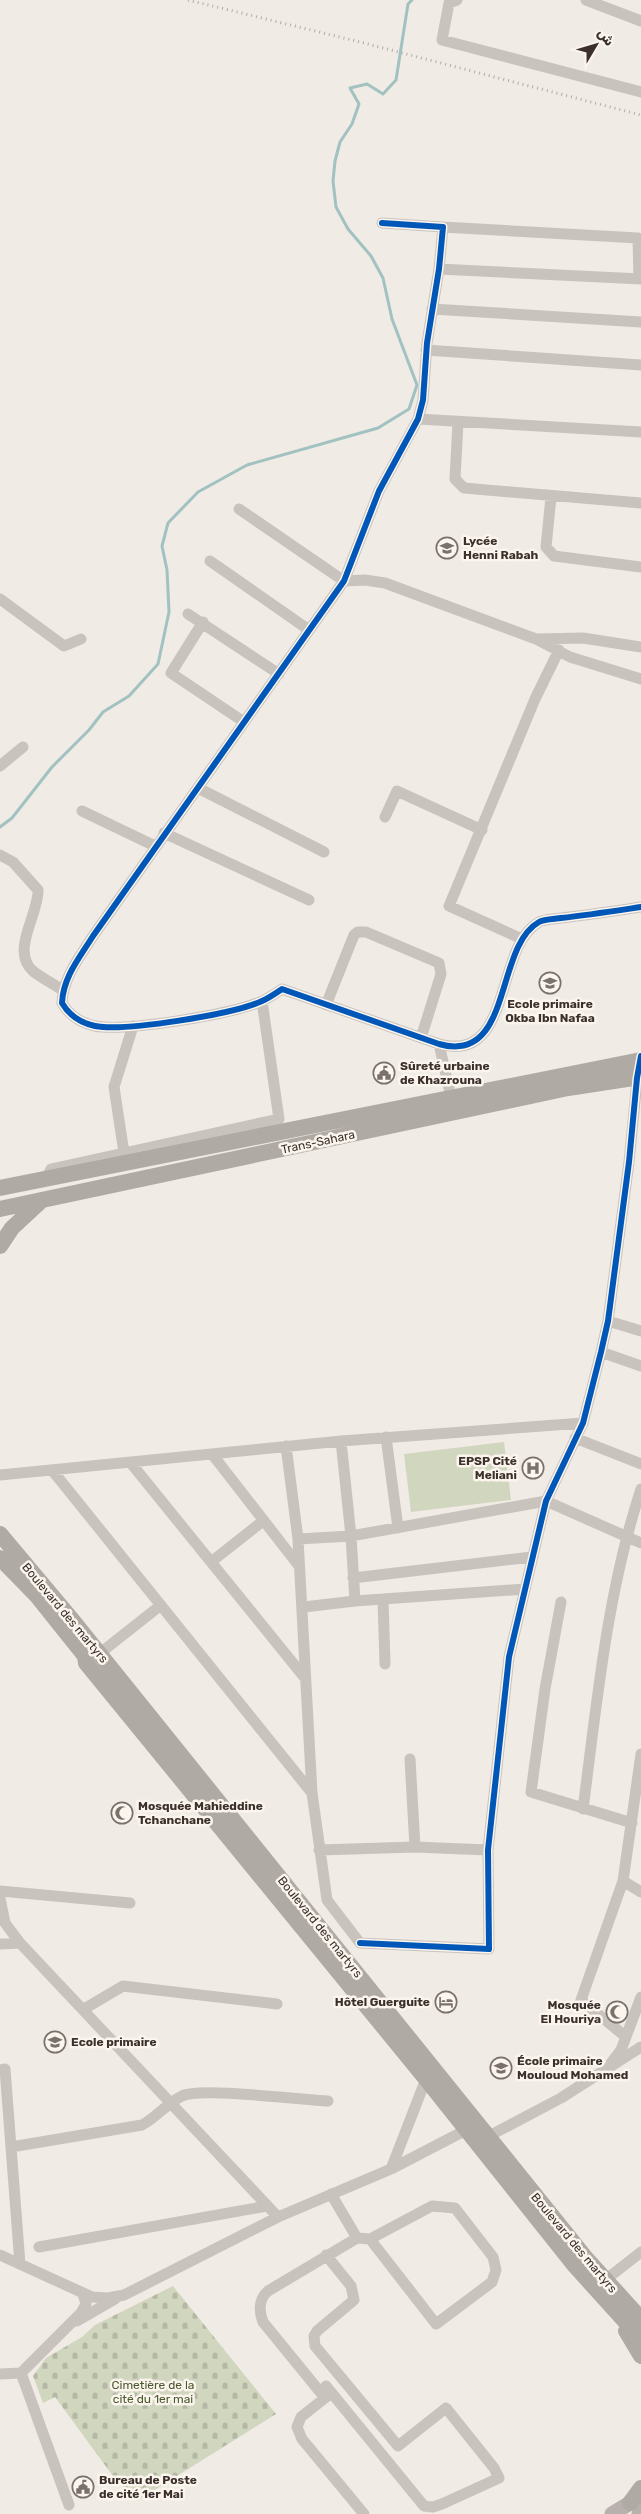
<svg xmlns="http://www.w3.org/2000/svg" width="641" height="2514" font-family="Rubik,'Noto Sans Arabic',sans-serif">
<style>
.cemetery{fill:url(#cemetery-stones)}
.pitch{fill:#d1d6bf}
.lines{fill:none;stroke-linecap:round;stroke-linejoin:round}
.stream{stroke:#a1c2c1;stroke-width:3}
.minor{stroke:#c9c3be;stroke-width:11}
.major{stroke:#b8b1ad;stroke-width:15}
.highway{stroke:#afaaa4;stroke-width:16}
.rail{stroke:#b1aca8;stroke-width:3;stroke-dasharray:1 4;stroke-linecap:butt}
.cycleway-casing{stroke:#fbf5ee;stroke-width:9}
.cycleway{stroke:#0057b8;stroke-width:6}
.labels{text-anchor:middle;stroke-width:5;stroke-linejoin:round;paint-order:stroke}
.poi-label{font-size:12px;font-weight:bold;fill:#3b302b;stroke:#fbf5ee;text-anchor:start}
.street-label{font-size:12px;fill:#3b302b;stroke:#fbf5ee}
.park-label{font-size:12px;fill:#4a5a2e;stroke:#fbf5ee}
</style>
<defs>
<pattern id="cemetery-stones" width="16" height="16" patternUnits="userSpaceOnUse" patternTransform="scale(1.25)"><rect width="16" height="16" fill="#d1d6bf"/><path d="M2 7V4a2 2 0 0 1 4 0v3zM10 15v-3a2 2 0 0 1 4 0v3z" fill="#b4b8a4"/></pattern>
</defs>
<rect width="100%" height="100%" fill="#f0ebe5"/>
<path class="cemetery" d="M173,2286L276,2414L137,2501L113,2476L55,2397L43,2403L33,2376L46,2358L82,2337L95,2325Z"/>
<path class="pitch" d="M504,1442L511,1500L411,1512L404,1454Z"/>
<g class="lines">
<path class="stream" d="M0,827L12,818L52,767L89,730L103,712L129,696L158,664L169,612L167,570L162,546L168,523L198,492L247,465L378,428L409,409L417,385L392,319L383,278L371,256L348,229L336,207L333,181L335,161L340,142L352,124L359,104L350,88L367,84L383,94L396,80L408,4L412,0"/>
<path class="minor" d="M457,0L449,3L442,40L641,92
M586,0L641,21
M382,223L443,227L439,269L427,343L423,400L418,419L379,491L344,581L93,936C80,957 63,977 62,1003C69,1015 81,1023 95,1026C125,1032 234,1014 262,1001C269,998 276,993 282,989L439,1044C513,1065 494,947 539,922C544,919 555,919 561,918C588,915 614,911 641,907
M443,227L638,238L639,279
M439,269L641,279
M432,309L641,322
M426,350L641,365
M418,419L641,432
M458,422L455,479L464,488L641,503
M551,497L546,547L554,556L641,567
M239,509L344,581L365,580L385,583L536,639L570,657L641,679
M210,561L309,630
M0,599L64,646L81,639
M188,614L279,674
M203,622L171,673L244,722
M538,639L583,638L641,647
M0,766L23,747
M198,788L324,852
M82,811L155,846
M385,817L397,791L482,830
M164,833L309,900
M0,855L13,862L38,890C39,914 10,951 33,971C41,978 53,983 62,990
M522,939L449,906L535,699L559,650
M326,1005L354,935L358,932H366L439,963L441,974L421,1038
M439,1044L451,1097
M124,1153L114,1087L133,1026
M47,1177L51,1169L279,1119L262,1001
M608,1321L641,1331
M601,1352L641,1366
M386,1437L398,1528
M575,1438L641,1464
M286,1446L298,1539L312,1793L327,1900L360,1943
M212,1454L299,1566
M130,1462L305,1678
M52,1470L312,1793
M0,1475L341,1441L583,1423
M298,1539L351,1536L341,1441
M211,1562L263,1521
M353,1578L532,1557
M383,1599L385,1664
M355,1601L351,1536L546,1501L641,1543
M561,1602L545,1689L531,1792L632,1823
M304,1607L355,1601L525,1589
M99,1654L161,1605
M410,1759L415,1847
M583,1809C597,1702 607,1592 641,1489
M319,1850L415,1847L488,1850
M623,1881L641,1892
M0,1891L130,1903
M0,1898L5,1923L20,1943L278,2217
M360,1943L489,1949L488,1850L509,1657L546,1501L583,1423L601,1352L608,1321L629,1162L638,1071
M0,1944L20,1943
M84,2009L123,1986L277,2004
M626,2037L581,2000L623,1881L641,1754
M611,2063L621,2050L641,1997
M0,2070L5,2069L20,2264
M487,2137L561,2098L641,2047
M11,2147L142,2125C157,2117 167,2103 182,2096C201,2087 301,2100 328,2101
M391,2169L426,2079
M331,2194L357,2238
M39,2247L267,2206
M0,2255L92,2297L108,2298L124,2295L278,2217L391,2169L466,2130
M326,2255L351,2286L354,2300L317,2331L314,2336L315,2346L398,2446L446,2408L494,2468L499,2478L442,2504L433,2507L424,2506L326,2386
M604,2281L641,2252
M77,2321L115,2299
M0,2374L21,2373
M330,2394L301,2417L297,2427L302,2439L364,2514
M325,2398L263,2322C259,2311 258,2300 268,2291L357,2238L370,2239L436,2324L492,2282L496,2270L493,2257L455,2208L432,2206L370,2239
M69,2505L21,2373L81,2313L86,2304L83,2294"/>
<path class="major" d="M612,2514L640,2497
M639,2514L641,2513"/>
<path class="highway" d="M0,1188L641,1060
M0,1209L568,1088L641,1077
M0,1246L12,1228L40,1202
M0,1534L73,1621L585,2257L641,2319
M0,1558L37,1596L85,1656L86,1663L426,2079L575,2266L641,2339
M626,2331L641,2356
M630,2503L641,2488"/>
<path class="rail" d="M188,0L356,41L641,115"/>
<g class="cycleway-casing">
<path id="cycleway" d="M382,223L443,227L439,269L427,343L423,400L418,419L379,491L344,581L93,936C80,957 63,977 62,1003C69,1015 81,1023 95,1026C125,1032 234,1014 262,1001C269,998 276,993 282,989L439,1044C513,1065 494,947 539,922C544,919 555,919 561,918C588,915 614,911 641,907
M360,1943L489,1949L488,1850L509,1657L546,1501L583,1423L601,1352L608,1321L629,1162L637,1078L641,1056"/>
</g>
<use href="#cycleway" class="cycleway"/>
</g>
<defs>
<g id="school-ring" transform="scale(1.125)"><circle r="9.5" fill="#fbf5ee" stroke="#7a716c" stroke-width="1.5"/><path d="M0-5L7-2L0 1L-7-2ZM-4 1L0 2.5L4 1V4Q0 6-4 4Z" fill="#7a716c"/></g>
<g id="civic-ring" transform="scale(1.125)"><circle r="9.5" fill="#fbf5ee" stroke="#7a716c" stroke-width="1.5"/><path d="M-.6-6.5H3V-4.5H.6V-3L4-1V1h2V6H-6V1h2V-1L-.6-3ZM-1.2 2.5V6h2.4V2.5Z" fill="#7a716c"/></g>
<g id="hospital-ring" transform="scale(1.125)"><circle r="9.5" fill="#fbf5ee" stroke="#7a716c" stroke-width="1.5"/><path d="M-5-5h3v3.5h4V-5h3V5h-3V1.5h-4V5h-3Z" fill="#7a716c"/></g>
<g id="mosque-ring" transform="scale(1.125)"><circle r="9.5" fill="#fbf5ee" stroke="#7a716c" stroke-width="1.5"/><path d="M3.5-4.9A6 6 0 1 0 3.5 4.9A5 5 0 1 1 3.5-4.9Z" fill="#7a716c"/></g>
<g id="hotel-ring" transform="scale(1.125)"><circle r="9.5" fill="#fbf5ee" stroke="#7a716c" stroke-width="1.5"/><path d="M-6-4.5h1.5V1H6V5H4.5V3h-9V5H-6ZM-4 0a1.8 1.8 0 1 1 3.6 0ZM.5 0V-2.5h3Q6-2.5 6 0Z" fill="#7a716c"/></g>
</defs>
<g fill-rule="evenodd">
<use href="#school-ring" x="447" y="548"/>
<use href="#school-ring" x="550" y="983"/>
<use href="#civic-ring" x="384" y="1073"/>
<use href="#hospital-ring" x="533" y="1468"/>
<use href="#mosque-ring" x="122" y="1813"/>
<use href="#hotel-ring" x="446" y="2002"/>
<use href="#mosque-ring" x="617" y="2012"/>
<use href="#school-ring" x="55" y="2042"/>
<use href="#school-ring" x="501" y="2068"/>
<use href="#civic-ring" x="83" y="2487"/>
</g>
<g class="labels">
<g class="poi-label">
<text x="463" y="545">Lycée<tspan x="463" dy="14">Henni Rabah</tspan></text>
<text x="550" y="1008" text-anchor="middle">Ecole primaire<tspan x="550" dy="14">Okba Ibn Nafaa</tspan></text>
<text x="400" y="1070">Sûreté urbaine<tspan x="400" dy="14">de Khazrouna</tspan></text>
<text x="517" y="1465" text-anchor="end">EPSP Cité<tspan x="517" dy="14">Meliani</tspan></text>
<text x="138" y="1810">Mosquée Mahieddine<tspan x="138" dy="14">Tchanchane</tspan></text>
<text x="430" y="2006" text-anchor="end">Hôtel Guerguite</text>
<text x="601" y="2009" text-anchor="end">Mosquée<tspan x="601" dy="14">El Houriya</tspan></text>
<text x="71" y="2046">Ecole primaire</text>
<text x="517" y="2065">École primaire<tspan x="517" dy="14">Mouloud Mohamed</tspan></text>
<text x="99" y="2484">Bureau de Poste<tspan x="99" dy="14">de cité 1er Mai</tspan></text>
</g>
<g class="street-label">
<text transform="translate(318 1142) rotate(-12)" y="4">Trans-Sahara</text>
<text transform="translate(65 1613) rotate(50)" y="4">Boulevard des martyrs</text>
<text transform="translate(320 1927) rotate(51)" y="4">Boulevard des martyrs</text>
<text transform="translate(574 2243) rotate(50)" y="4">Boulevard des martyrs</text>
</g>
<g class="park-label">
<text x="153" y="2389">Cimetière de la<tspan x="153" dy="14">cité du 1er mai</tspan></text>
</g>
</g>
<g transform="translate(596 45) rotate(52)" stroke="#fbf5ee" stroke-width="4" paint-order="stroke">
<path d="M0-4L9 19L0 12L-9 19Z" fill="#3b302b"/>
<text y="-8" font-size="14" font-weight="bold" text-anchor="middle" fill="#3b302b">ش</text>
</g>
</svg>
